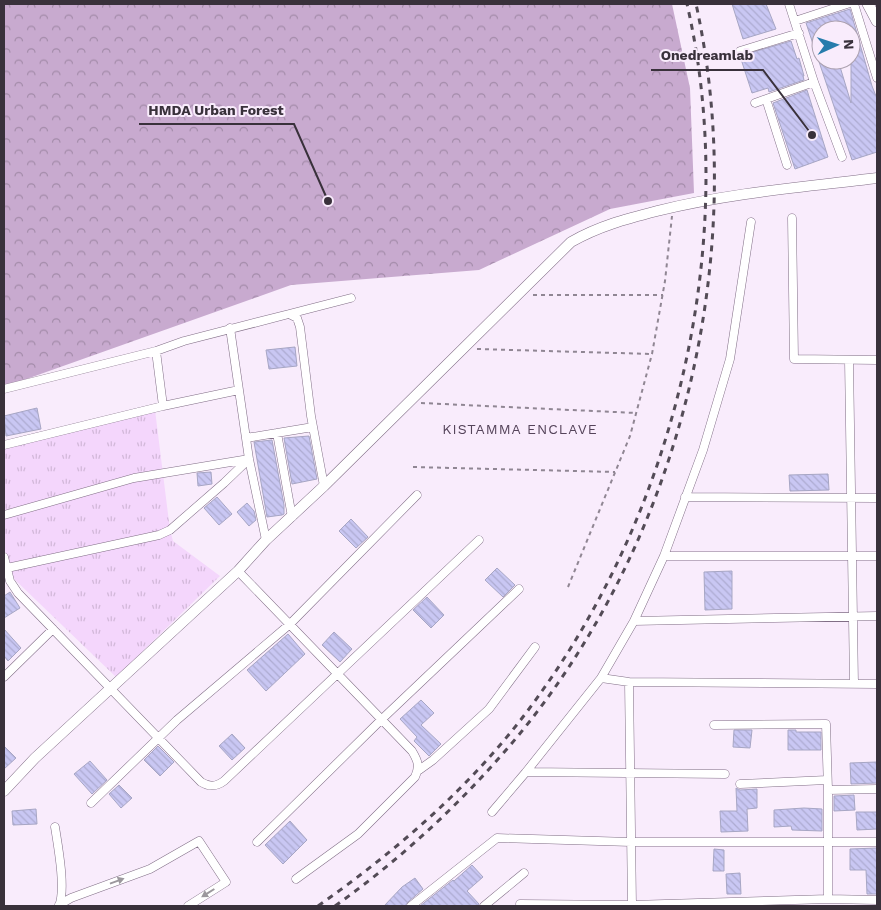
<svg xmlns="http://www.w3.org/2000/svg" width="881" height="910" font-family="'Work Sans',sans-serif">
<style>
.grass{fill:url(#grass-tufts)}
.forest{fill:url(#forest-crowns)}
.building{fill:url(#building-back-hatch);stroke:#a7a6c4;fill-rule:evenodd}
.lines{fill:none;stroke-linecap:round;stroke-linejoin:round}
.minor-casing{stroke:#816e86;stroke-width:9}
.tertiary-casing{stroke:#816e86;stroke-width:11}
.secondary-casing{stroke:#816e86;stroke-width:12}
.path{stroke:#908693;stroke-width:2;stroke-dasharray:4 4;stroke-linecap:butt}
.minor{stroke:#fff;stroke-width:8}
.tertiary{stroke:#fff;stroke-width:10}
.secondary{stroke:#fff;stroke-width:11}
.rail{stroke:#534b56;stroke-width:3;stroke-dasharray:6 6;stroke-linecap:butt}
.oneway{fill:#9c989d}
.labels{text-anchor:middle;stroke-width:4;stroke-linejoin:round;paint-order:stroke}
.neighbourhood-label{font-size:14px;letter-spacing:1px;fill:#55445a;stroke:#f9ecfc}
.leader{fill:none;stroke:#39313b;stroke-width:2}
.callout-dot{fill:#39313b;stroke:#f9ecfc;stroke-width:2}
.callout-label{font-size:14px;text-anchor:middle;font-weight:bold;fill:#39313b;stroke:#f9ecfc;stroke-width:4;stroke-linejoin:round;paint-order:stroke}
</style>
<defs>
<pattern id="grass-tufts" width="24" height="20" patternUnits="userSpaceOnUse" patternTransform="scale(1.25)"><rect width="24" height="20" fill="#f4d6fc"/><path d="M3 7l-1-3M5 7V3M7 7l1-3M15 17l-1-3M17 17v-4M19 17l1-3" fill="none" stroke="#d2b8d9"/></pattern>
<pattern id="forest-crowns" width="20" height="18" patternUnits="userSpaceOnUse" patternTransform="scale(1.25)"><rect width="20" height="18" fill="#c8aacf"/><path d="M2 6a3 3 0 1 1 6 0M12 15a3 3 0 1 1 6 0" fill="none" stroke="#a38ba9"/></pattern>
<pattern id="building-back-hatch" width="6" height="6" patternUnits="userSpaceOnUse" patternTransform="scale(1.25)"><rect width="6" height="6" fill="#c9c7f3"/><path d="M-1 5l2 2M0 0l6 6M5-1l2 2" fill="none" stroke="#adabd1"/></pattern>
</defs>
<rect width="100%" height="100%" fill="#f9ecfc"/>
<path class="grass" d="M155,410L170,530L173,541L220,576L116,677L11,576L4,545V447Z"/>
<path class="forest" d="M4,4H672L690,88L694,193L610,209L479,270L291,285L4,387Z"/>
<path class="building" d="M732,4H766L776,29L743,39Z
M850,9L872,86L876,96L877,95V152L852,160L806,23ZM821,30H851V103L838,60H821Z
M791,41L797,59L799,58L804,76H803L804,80L769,92L768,88L752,93L740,56Z
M807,90L828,157L795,169L773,103Z
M295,347L297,366L269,369L266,350Z
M37,408L41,429L6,436L4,416Z
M309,436L317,479L292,484L284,438Z
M272,440L284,505V514L282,515L267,517L254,442Z
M211,472L212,484L198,486L197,473Z
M828,474L829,490L790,491L789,475Z
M217,497L232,514L219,525L204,508Z
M247,503L254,511L256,520L249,526L237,512Z
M351,519L368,537L356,548L339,531Z
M497,568L515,585L503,597L485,580Z
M732,571V609L705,610L704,572Z
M10,592L20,608L4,618V596Z
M427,597L444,615L431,628L413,610Z
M4,629L21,648L8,661L4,656Z
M334,632L352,649L340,662L322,645Z
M288,634L305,654L266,691L247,670Z
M421,700L434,713L421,725L441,744L429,756L414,741L417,737L400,719Z
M734,730H752L750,748L733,747Z
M788,730H796V732H821V750H788Z
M232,734L245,748L232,760L219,746Z
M4,746L16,758L4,769Z
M158,746L174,762L160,776L144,760Z
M90,761L107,780L92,794L74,774Z
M877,762V783L851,784L850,763Z
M119,785L132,798L121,808L109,794Z
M736,788L740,790L757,789V808L747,809L748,831L721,832L720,811H737Z
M854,795L855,810L834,811V796Z
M804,808L822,809V831L792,830L791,826L774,827V810Z
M36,809L37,824L13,825L12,811Z
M856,812H877V829L857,830Z
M290,821L307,840L283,864L265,845Z
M877,848V894H867L866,870H850V849Z
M714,849L724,850V871H713Z
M472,865L483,877L467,891L479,904L478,906H420L453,880L454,881Z
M740,873L741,894H727L726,874Z
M415,878L423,889L408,902L405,906H384L402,887Z"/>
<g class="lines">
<g class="minor-casing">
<path id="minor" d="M789,4L814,82L842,157
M854,4L877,78
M795,21L847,4
M740,51L799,33
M766,99L787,165
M755,103L814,82
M792,218L794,359L877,360
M751,222L730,359L703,450L664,556L634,621L601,678L629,682L877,684
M289,314L351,298
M230,328L249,459L266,540
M156,351L163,406
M849,360L854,684
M4,389L156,351L184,341L289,314L297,318L300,327L311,416L324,486
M277,433L292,517
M246,438L313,427
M4,445L163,406L239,390
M685,497L877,498
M4,515L134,478L249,459
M664,556H877
M4,557L10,581L18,593L201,782C209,787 216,787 224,781L479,540
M7,568L159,535L170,530L224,483L249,459
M238,571L412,751C418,761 420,766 415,777L358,834L296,879
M634,621L877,616
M4,677L53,629
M629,682L632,906
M714,725L826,724L828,790V899
M419,770L433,760L489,709L535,647
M526,772L725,774
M740,784L827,780
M828,790L877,789
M91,803L177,720L290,624L417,495
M492,812L526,772L601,678
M55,827C58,846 66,889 59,906
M257,842L381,720L519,589
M520,904L632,905L828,899L877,900
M59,905L71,898L150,869L199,841L226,882L188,906
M411,906L497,838L631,842H877
M484,906L524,873"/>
</g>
<g class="tertiary-casing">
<path id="tertiary" d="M4,791L35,758L238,571L266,540L324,486L571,242C599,226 626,219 657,211C729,193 804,187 877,178"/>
</g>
<g class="secondary-casing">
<path id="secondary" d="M868,4L877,21"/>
</g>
<path class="path" d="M533,295H663
M477,349L652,354
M421,403L636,413
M413,467L615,472
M568,587L630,436L652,354L665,281L672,216"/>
<use href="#minor" class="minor"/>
<use href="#tertiary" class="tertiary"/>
<use href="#secondary" class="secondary"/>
<path class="rail" d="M318,906C403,846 482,777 542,691C679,499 740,235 687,4
M335,906C398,861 455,809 506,750C678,552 752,260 696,4"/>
</g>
<defs><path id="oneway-solid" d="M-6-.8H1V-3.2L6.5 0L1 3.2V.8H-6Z" transform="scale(1.25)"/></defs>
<g class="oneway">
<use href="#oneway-solid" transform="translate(117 881) rotate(-20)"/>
<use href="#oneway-solid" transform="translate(208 893) rotate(148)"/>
</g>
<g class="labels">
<g class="neighbourhood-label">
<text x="520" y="434">KISTAMMA ENCLAVE</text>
</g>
</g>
<path class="leader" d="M812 135L763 70H651M328 201L294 124H139"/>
<g class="callout-dot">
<circle cx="812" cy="135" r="5"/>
<circle cx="328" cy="201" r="5"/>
</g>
<g class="callout-label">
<text x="707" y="60">Onedreamlab</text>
<text x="216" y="115">HMDA Urban Forest</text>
</g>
<rect width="881" height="910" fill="none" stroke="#39313b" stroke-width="10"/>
<g transform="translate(836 45) rotate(87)"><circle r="24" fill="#f9ecfc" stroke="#aca1af"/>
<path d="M0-4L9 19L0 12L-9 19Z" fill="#277cac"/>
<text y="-8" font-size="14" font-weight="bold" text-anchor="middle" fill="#39313b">N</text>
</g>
</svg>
